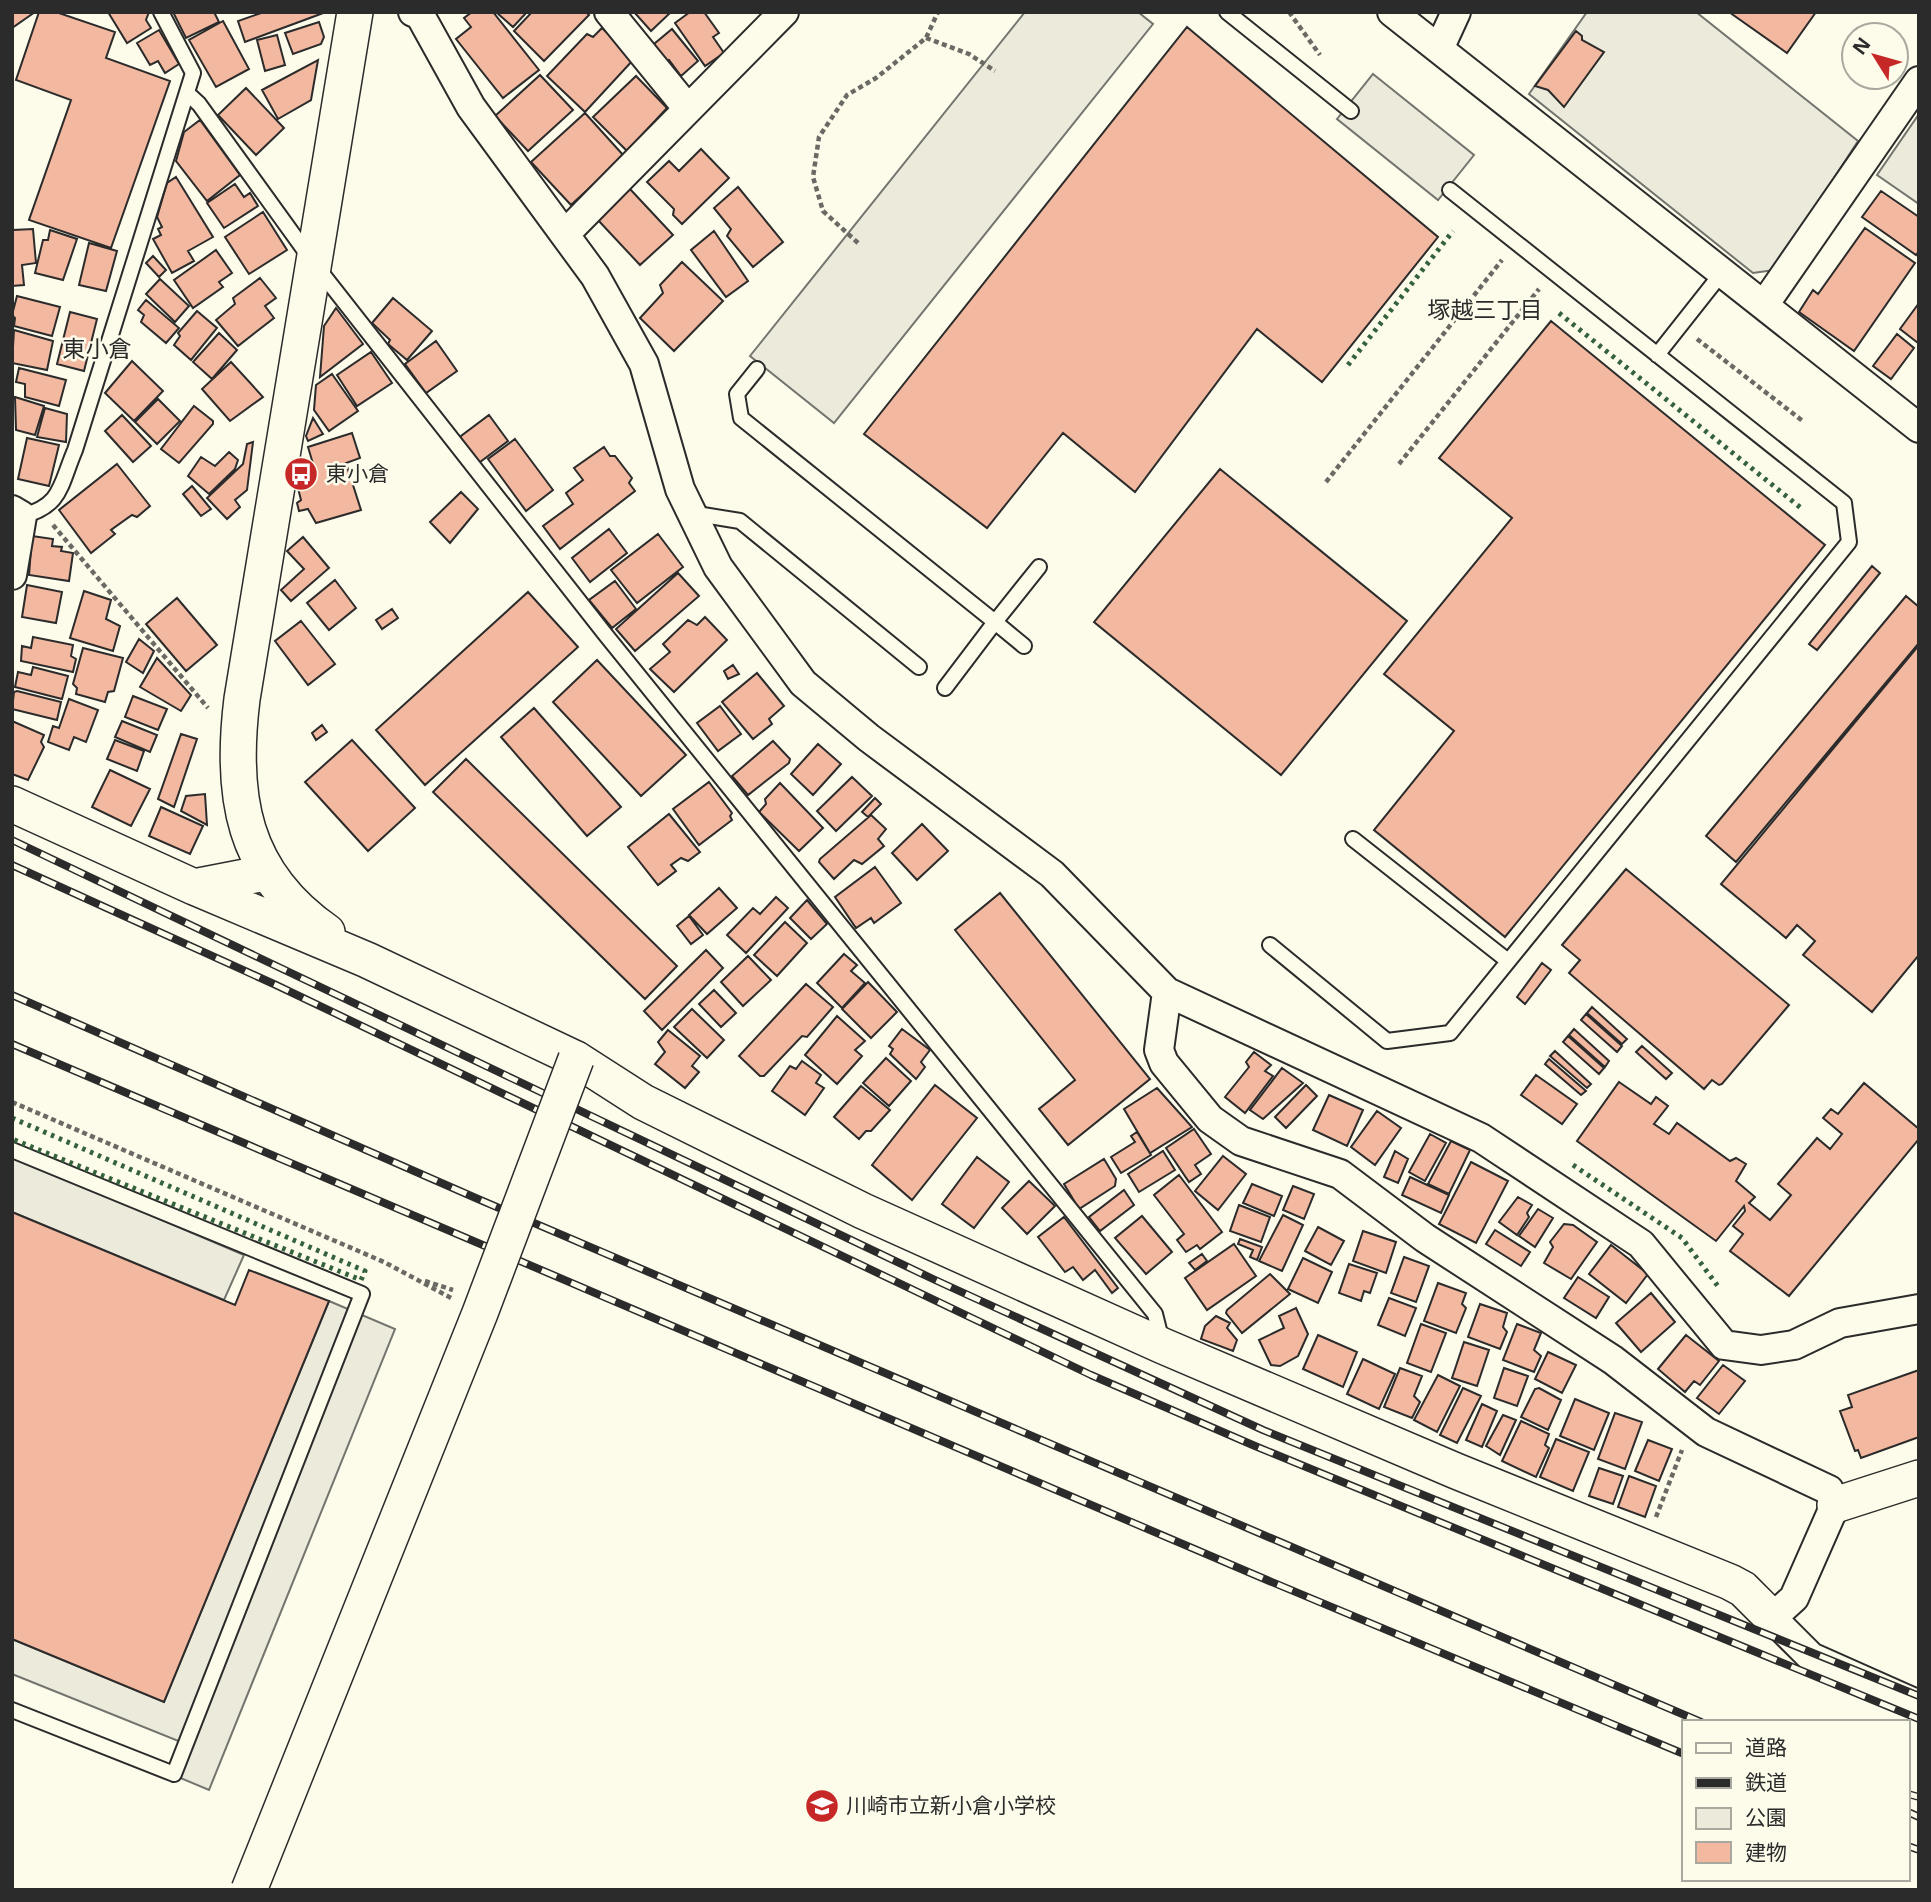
<svg xmlns="http://www.w3.org/2000/svg" width="1931" height="1902" font-family="'Noto Sans','Noto Sans JP',sans-serif">
<style>
.green{fill:#ecebdb;stroke:#74746e;stroke-width:2}
.parking{fill:#eceadb;stroke:#74746e;stroke-width:2}
.building{fill:#f2b8a0;stroke:#2b2b2b;stroke-width:2}
.lines{fill:none;stroke-linecap:round;stroke-linejoin:round}
.service-casing{stroke:#2b2b2b;stroke-width:18}
.minor-casing{stroke:#2b2b2b;stroke-width:32}
.tertiary-casing{stroke:#2b2b2b;stroke-width:38}
.path{stroke:#6a6964;stroke-width:4.5;stroke-dasharray:5 3.5;stroke-linecap:butt}
.service{stroke:#fdfbea;stroke-width:14}
.minor{stroke:#fdfbea;stroke-width:28}
.tertiary{stroke:#fdfbea;stroke-width:35}
.rail-casing{stroke:#2b2b2b;stroke-width:8}
.rail{stroke:#fdfbea;stroke-width:5;stroke-dasharray:16;stroke-linecap:butt}
.tertiary-bridge-casing{stroke:#2b2b2b;stroke-width:38;stroke-linecap:butt}
.tertiary-bridge{stroke:#fdfbea;stroke-width:35}
.hedge{stroke:#34623c;stroke-width:5;stroke-dasharray:3.5 5;stroke-linecap:butt}
.labels{text-anchor:middle;stroke-width:5;stroke-linejoin:round;paint-order:stroke}
.poi-label{font-size:21px;fill:#2b2b2b;stroke:#fdfbea;text-anchor:start}
.neighbourhood-label{font-size:23px;fill:#2b2b2b;stroke:#fdfbea}
</style>
<rect width="100%" height="100%" fill="#fdfbea"/>
<path class="green" d="M1587,12H1696L1858,141L1774,270L1753,273L1529,94Z"/>
<path class="parking" d="M1025,12H1138L1153,24L834,423L750,356Z
M1373,74L1474,155L1438,200L1337,119Z
M1919,114V204L1877,175Z
M12,1156L244,1255L224,1300L12,1212Z
M329,1301L395,1329L209,1790L171,1774L186,1744L12,1674V1639L164,1702Z"/>
<path class="building" d="M12,12H35L12,28Z
M39,12H56L115,32L106,58L170,81L111,248L29,220L71,100L16,80Z
M108,12H149L146,20L151,28L127,43Z
M173,12H214L219,22L186,38Z
M264,12H326L245,42L238,21Z
M472,12H493L539,70L503,98L456,39L471,27L464,18Z
M496,12H527L513,27Z
M532,12H586L589,15L544,61L514,31Z
M634,12H671L651,31Z
M690,12H704L719,33L713,37L724,53L705,66L675,23Z
M1729,12H1816L1787,53Z
M223,21L249,69L216,87L189,40Z
M319,22L324,37L321,44L293,54L285,33Z
M1187,27L1438,237L1322,382L1257,329L1135,492L1063,433L987,528L864,434Z
M602,28L634,59L585,112L547,76L587,34L593,37Z
M672,29L698,61L681,76L669,60L663,62L656,54L658,50L654,44Z
M159,30L179,64L165,73L158,61L150,65L137,43Z
M1576,31L1582,36V40L1604,52L1564,107L1548,90L1535,86Z
M277,35L285,65L265,71L257,40Z
M318,60L311,100L278,119L262,90Z
M540,75L573,110L528,151L495,116Z
M636,76L667,108L627,151L593,117Z
M246,88L284,128L256,155L218,115Z
M585,113L624,156L571,205L531,162Z
M200,120L240,175L207,201L176,161L184,132Z
M701,149L729,178L682,224L673,215L674,209L647,182L669,161L679,171Z
M176,177L213,237L188,251L194,261L172,273L153,239L161,235L158,229L162,227L157,217L167,183Z
M235,184L244,197L250,193L258,206L224,228L207,203Z
M738,187L783,242L753,267L727,236L731,229L714,208Z
M630,189L673,235L640,265L597,219Z
M1881,191L1919,217V251L1916,255L1862,217Z
M263,212L287,250L249,274L225,237Z
M1865,228L1915,263L1854,351L1799,312L1813,290L1818,294Z
M33,229L36,263L22,265L24,285L12,286L13,230Z
M50,230L77,239L63,280L35,273L43,240H48Z
M714,231L748,281L726,297L691,250Z
M89,243L117,251L106,291L79,285Z
M216,250L232,273L219,282L223,287L193,308L174,280Z
M153,256L166,270L159,277L146,263Z
M682,262L723,301L674,351L640,318L663,293L660,285Z
M260,278L276,298L265,306L274,318L238,346L216,320L235,304L233,298Z
M160,279L189,306L175,322L146,294Z
M17,296L60,307L52,336L14,326L15,318L12,315Z
M393,298L432,331L407,360L388,344L390,340L372,323Z
M146,300L179,328L166,343L141,322L144,315L138,310Z
M1919,303V342L1918,343L1900,329Z
M336,308L363,344L320,377L324,326Z
M197,311L217,328L191,360L174,345L180,336L178,333Z
M70,312L97,319L84,371L57,364Z
M1551,321L1825,545L1505,937L1374,830L1454,731L1384,674L1512,518L1439,458Z
M14,330L53,341L47,370L12,363Z
M219,333L237,350L212,379L193,362Z
M1897,334L1914,348L1891,379L1873,366Z
M436,341L457,371L426,393L405,364Z
M371,352L392,383L357,406L337,375Z
M132,361L163,391L134,421L105,393Z
M231,362L263,397L230,421L202,389Z
M19,368L66,380L59,406L25,397V384L16,382Z
M332,374L358,411L329,431L314,410L316,385Z
M15,397L44,406L35,435L16,430Z
M158,399L180,421L157,444L135,422Z
M194,406L213,421V424L179,463L161,449Z
M45,408L67,414L66,442L37,437Z
M122,415L151,446L133,462L105,431Z
M489,415L508,441L476,465L457,439Z
M313,418L323,434L308,441L306,436Z
M352,433L360,458L346,463L361,510L316,523L308,509L299,511L297,503L301,500L298,488L305,485L300,475L314,467L308,447Z
M27,438L59,445L49,486L18,479Z
M515,439L553,490L526,511L488,459Z
M253,442L247,490L235,500L240,507L227,519L207,498L243,464L247,444Z
M604,447L610,456H615L632,478L629,483L635,491L560,549L543,526L573,504L566,493L583,480L574,468Z
M229,452L238,460L235,469L209,494L188,476L201,457L215,466Z
M117,464L150,506L137,517L132,515L111,530L115,534L91,553L59,510Z
M1220,469L1407,621L1281,775L1094,622Z
M192,486L211,509L201,516L183,494Z
M461,492L478,509L450,543L430,522Z
M609,529L627,553L590,582L572,558Z
M658,534L683,567L637,603L611,570Z
M32,536L53,539L52,546L62,547L61,551L73,553L69,581L29,575Z
M303,537L329,568L291,601L281,590L304,569L287,551Z
M1872,566L1880,573L1817,650L1809,644Z
M678,573L699,596L635,651L616,629Z
M335,580L356,608L329,630L307,603Z
M615,581L636,609L612,628L589,600Z
M27,585L62,592L56,623L22,617Z
M84,591L111,600L106,619L120,626L113,651L70,638Z
M528,592L578,647L425,785L376,730Z
M1906,596L1919,607V643L1736,862L1706,836Z
M177,598L217,645L186,671L146,624Z
M392,609L398,618L382,629L376,620Z
M705,617L727,640L674,692L650,669L670,652L663,644L688,620L697,625Z
M301,621L335,664L308,685L275,641Z
M33,637L73,645L71,656L76,659L73,672L21,661L22,646L31,648Z
M139,639L154,651L143,673L126,662Z
M1919,645V955L1872,1012L1803,955L1815,941L1797,925L1786,938L1721,884Z
M83,648L123,658L114,691L108,692L105,702L76,694L77,688L73,684Z
M157,658L191,695L181,711L140,687Z
M597,660L686,755L641,796L553,702Z
M733,665L739,674L728,679L724,671Z
M33,667L68,676L62,699L15,687L18,672L31,675Z
M757,673L784,706L769,719L772,724L753,739L722,702Z
M17,691L61,702L57,720L12,709L14,692Z
M133,696L167,709L158,730L125,717Z
M69,699L98,710L86,742L74,737L69,750L48,742L53,726L59,728Z
M720,706L741,734L718,751L697,723Z
M534,708L621,807L587,836L501,737Z
M12,721L44,735L41,742L44,747L28,780L12,774Z
M122,721L157,735L150,752L115,737Z
M322,725L327,732L316,740L312,733Z
M181,734L197,739L174,807L158,799Z
M115,740L144,751L137,771L107,759Z
M352,740L415,808L368,851L305,782Z
M773,741L790,759L789,763L748,795L732,776Z
M818,744L841,764L813,795L791,774Z
M466,759L677,966L645,999L433,792Z
M110,770L150,789L131,826L92,807Z
M852,777L872,796L836,831L817,811Z
M709,782L732,813L730,816L732,820L699,845L673,809Z
M780,783L823,828L799,851L759,812L766,804L765,799Z
M205,794L207,825L181,811L186,796Z
M875,798L881,804L868,817L862,812Z
M161,807L203,826L190,854L149,836Z
M669,814L700,852L688,861L681,858L671,865L676,871L658,885L628,847Z
M871,815L886,829L878,839L884,846L862,864L854,860L834,879L819,862L820,859Z
M922,824L948,851L917,880L892,853Z
M875,867L901,903L874,923L871,918L856,928L835,897Z
M1626,869L1789,1005L1722,1084L1719,1085L1712,1080L1704,1089L1569,973L1580,960L1562,945Z
M719,888L737,908L707,934L689,915Z
M1000,893L1150,1079L1068,1145L1039,1109L1075,1080L955,930Z
M776,897L788,908L746,953L727,935L753,908L760,914Z
M807,900L827,924L811,939L790,918Z
M689,916L703,935L691,944L677,926Z
M785,922L807,943L777,976L754,955Z
M706,950L723,968L662,1030L644,1011Z
M844,954L857,965L851,971L865,983L842,1008L817,983Z
M748,956L771,980L743,1006L721,982Z
M1542,963L1551,970L1525,1004L1517,997Z
M868,982L897,1012L871,1038L842,1009Z
M806,984L833,1007L807,1037L802,1036L764,1076H760L739,1056Z
M714,990L736,1013L721,1027L699,1004Z
M1592,1007L1627,1039L1622,1044L1587,1013Z
M692,1009L724,1040L707,1058L674,1027Z
M1586,1014L1622,1046L1617,1052L1581,1020Z
M837,1016L865,1041L855,1050L862,1056L837,1084L805,1055Z
M902,1029L930,1050L921,1062L925,1067L916,1079L890,1054L893,1049L889,1046Z
M1574,1029L1609,1061L1605,1067L1569,1035Z
M668,1030L700,1056L692,1066L699,1072L685,1088L655,1064L665,1052L658,1042Z
M1568,1036L1604,1068L1599,1074L1563,1042Z
M1642,1046L1672,1073L1666,1079L1636,1052Z
M1555,1051L1591,1084L1587,1088L1550,1056Z
M1254,1052L1271,1065L1265,1071L1273,1076L1245,1113L1225,1097L1249,1067L1246,1062Z
M886,1058L911,1081L889,1106L863,1083Z
M1549,1059L1586,1091L1581,1095L1545,1064Z
M802,1061L821,1075L816,1083L824,1088L805,1115L772,1091L790,1066L796,1069Z
M1282,1068L1303,1083L1263,1119L1250,1110Z
M1536,1075L1577,1104L1562,1124L1521,1095Z
M1619,1082L1651,1104L1656,1097L1668,1106L1654,1124L1669,1134L1677,1123L1730,1161L1736,1158L1746,1164L1736,1181L1755,1197L1749,1203L1770,1220L1791,1195L1778,1184L1817,1138L1830,1149L1842,1134L1823,1118L1831,1109L1838,1114L1864,1083L1919,1129V1139L1789,1296L1730,1251L1743,1234L1733,1226L1745,1211L1744,1206L1716,1241L1577,1141Z
M935,1085L977,1118L912,1200L872,1165Z
M1306,1085L1317,1096L1286,1128L1275,1117Z
M861,1086L890,1110L871,1131H866L859,1139L834,1117Z
M1157,1088L1192,1127L1150,1153L1124,1109Z
M1329,1095L1363,1110L1347,1146L1313,1130Z
M1377,1111L1401,1128L1375,1165L1351,1147Z
M1194,1129L1211,1154L1195,1165L1201,1174L1189,1182L1166,1148Z
M1137,1132L1151,1155L1121,1173L1111,1157L1135,1142L1131,1136Z
M1430,1134L1446,1143L1425,1181L1409,1172Z
M1451,1141L1470,1150L1449,1194L1428,1184Z
M1163,1151L1175,1170L1139,1192L1128,1174Z
M1395,1151L1408,1159L1398,1183L1384,1177Z
M1223,1156L1246,1174L1218,1210L1195,1191Z
M977,1157L1009,1182L974,1228L942,1204Z
M1104,1159L1116,1179L1115,1186L1079,1209L1064,1184Z
M1471,1162L1508,1181L1476,1243L1439,1224Z
M1179,1175L1222,1232L1200,1249L1197,1245L1186,1252L1177,1240L1184,1234L1154,1195Z
M1410,1177L1449,1195L1441,1213L1402,1195Z
M1029,1181L1055,1206L1027,1234L1002,1208Z
M1252,1184L1282,1196L1274,1216L1243,1203Z
M1293,1186L1314,1194L1304,1219L1283,1210Z
M1124,1190L1134,1205L1100,1231L1089,1217Z
M1518,1197L1532,1205L1527,1213L1529,1217L1517,1235L1499,1222Z
M1239,1205L1270,1217L1261,1242L1230,1231Z
M1538,1209L1553,1218L1535,1247L1519,1236Z
M12,1212L235,1305L249,1270L329,1301L164,1702L12,1639Z
M1283,1215L1303,1225L1282,1271L1259,1261Z
M1142,1216L1172,1252L1146,1274L1115,1238Z
M1064,1217L1118,1288L1112,1293L1095,1270L1083,1280L1073,1267L1065,1272L1038,1237Z
M1564,1224L1573,1225L1597,1242L1571,1279L1544,1263L1553,1247L1550,1242Z
M1318,1227L1344,1241L1331,1265L1305,1251Z
M1495,1230L1530,1252L1521,1266L1486,1244Z
M1363,1231L1396,1242L1386,1273L1353,1261Z
M1240,1239L1262,1247L1257,1260L1250,1257L1253,1250L1238,1244Z
M1234,1244L1256,1276L1207,1310L1185,1278Z
M1611,1245L1648,1274L1626,1303L1589,1274Z
M1202,1254L1207,1261L1195,1270L1189,1263Z
M1404,1257L1429,1266L1416,1302L1391,1293Z
M1303,1258L1332,1272L1318,1303L1288,1289Z
M1349,1264L1377,1273L1370,1293L1364,1291L1361,1301L1339,1293Z
M1270,1274L1290,1294L1242,1333L1226,1313L1227,1310Z
M1578,1277L1609,1297L1596,1318L1564,1298Z
M1438,1283L1466,1293L1462,1304L1466,1308L1456,1333L1424,1321Z
M1651,1293L1675,1322L1641,1352L1616,1323Z
M1389,1298L1416,1308L1405,1336L1378,1325Z
M1480,1304L1507,1313L1503,1327L1507,1332L1500,1349L1468,1337Z
M1296,1308L1308,1334L1298,1356L1280,1366L1271,1365L1259,1340L1284,1328L1279,1316Z
M1216,1316L1230,1323L1227,1328L1237,1340L1233,1351L1201,1339L1205,1326Z
M1421,1324L1446,1333L1431,1372L1407,1363Z
M1517,1324L1541,1333L1534,1350L1541,1356L1534,1372L1503,1360Z
M1318,1335L1357,1352L1343,1387L1303,1369Z
M1686,1335L1719,1361L1700,1385L1694,1381L1685,1392L1658,1369Z
M1464,1342L1489,1350L1477,1386L1452,1378Z
M1548,1352L1576,1365L1562,1393L1535,1379Z
M1363,1359L1395,1374L1379,1409L1347,1394Z
M1723,1365L1745,1381L1719,1414L1697,1398Z
M1400,1368L1422,1376L1414,1396L1420,1402L1412,1418L1384,1407Z
M1504,1368L1528,1376L1517,1406L1494,1398Z
M1919,1370V1437L1861,1458L1858,1450L1855,1451L1840,1411L1852,1407L1848,1395Z
M1438,1375L1460,1386L1437,1432L1414,1420Z
M1463,1388L1481,1396L1457,1443L1440,1435Z
M1539,1388L1561,1400L1548,1430L1521,1417L1535,1389Z
M1575,1399L1609,1413L1594,1450L1560,1436Z
M1482,1404L1497,1411L1482,1447L1466,1440Z
M1615,1413L1642,1422L1625,1469L1598,1459Z
M1503,1415L1516,1420L1500,1455L1486,1446Z
M1521,1421L1549,1434L1545,1445L1549,1448L1536,1477L1502,1461Z
M1556,1439L1589,1452L1573,1491L1540,1477Z
M1648,1440L1672,1449L1659,1481L1635,1471Z
M1599,1468L1623,1476L1613,1504L1589,1496Z
M1629,1476L1656,1486L1645,1517L1618,1507Z"/>
<g class="lines">
<g class="service-casing">
<path id="service" d="M1227,12L1351,111
M187,93L199,104L313,262L605,634L1155,1314L1162,1342
M1657,355L1721,274
M757,369L737,394L741,418L995,622L1039,567
M691,513L740,521L919,667
M22,516C62,506 60,485 75,450L193,73L161,12
M945,688L995,622L1024,646
M1353,839L1508,961
M1270,945L1387,1041L1450,1033L1849,542L1844,503L1450,190
M12,1150L362,1294L174,1774L12,1710"/>
</g>
<g class="minor-casing">
<path id="minor" d="M413,12L420,15L471,107L595,276L644,364L680,489L718,567L803,683L869,738L1052,874L1167,992L1481,1138L1641,1244L1724,1345L1761,1350L1794,1345L1840,1323L1919,1309
M609,12L688,109
M1392,12L1919,428
M1439,49L1456,12
M565,234L784,12
M1764,305L1919,81
M12,510L22,516L12,575
M1167,992L1159,1050L1164,1063L1210,1119L1241,1141L1340,1174L1425,1238L1613,1360L1706,1432L1829,1490L1835,1505L1794,1598L1772,1618L1811,1657L1919,1705"/>
</g>
<g class="tertiary-casing">
<path id="tertiary" d="M12,804L194,887L265,873
M194,887L367,960L576,1059L643,1102L863,1211L1163,1346L1456,1471L1730,1582L1743,1589L1772,1618
M327,932C242,873 230,796 242,699L355,12
M1835,1505L1919,1478"/>
</g>
<path class="path" d="M1289,12L1320,55
M926,38L969,54L995,71
M858,243L823,211L813,177L819,137L847,95L876,78L926,38L938,12
M1697,339L1804,422
M1399,464L1539,289
M1326,482L1502,260
M53,525L208,708
M12,1102L384,1262L453,1299
M425,1281L453,1290
M1656,1517L1682,1450"/>
<use href="#service" class="service"/>
<use href="#minor" class="minor"/>
<use href="#tertiary" class="tertiary"/>
<g class="rail-casing">
<path id="rail" d="M12,840L933,1279L1263,1430L1919,1696
M12,865L276,985L1091,1375L1255,1446L1919,1719
M12,995L478,1199L1701,1722
M12,1044L1267,1580L1684,1754
M1908,1794L1919,1797
M1908,1812L1919,1817
M1908,1846L1919,1850"/>
</g>
<use href="#rail" class="rail"/>
<g class="tertiary-bridge-casing">
<path id="tertiary-bridge" d="M249,1890L480,1313L576,1059"/>
</g>
<use href="#tertiary-bridge" class="tertiary-bridge"/>
<path class="hedge" d="M1559,313L1801,508
M1348,365L1453,231
M12,1118L365,1271L361,1280L12,1139
M1573,1165L1682,1238L1720,1289"/>
</g>
<defs>
<g id="bus-disc" transform="scale(1.75)"><circle r="9.5" fill="#c62828" stroke="#fdfbea"/><path d="M-5-6H5V4H4V6H2V4H-2V6H-4V4H-5ZM-3.5-4V0h7V-4ZM-3.5 1.2v1.5H-2V1.2ZM2 1.2v1.5H3.5V1.2Z" fill="#fff"/></g>
<g id="school-disc" transform="scale(1.75)"><circle r="9.5" fill="#c62828" stroke="#fdfbea"/><path d="M0-5L7-2L0 1L-7-2ZM-4 1L0 2.5L4 1V4Q0 6-4 4Z" fill="#fff"/></g>
</defs>
<g fill-rule="evenodd">
<use href="#bus-disc" x="301" y="474"/>
<use href="#school-disc" x="822" y="1806"/>
</g>
<g class="labels">
<g class="poi-label">
<text x="326" y="481">東小倉</text>
<text x="846" y="1813">川崎市立新小倉小学校</text>
</g>
<g class="neighbourhood-label">
<text x="1485" y="318">塚越三丁目</text>
<text x="97" y="357">東小倉</text>
</g>
</g>
<rect width="1931" height="1902" fill="none" stroke="#2b2b2b" stroke-width="28"/>
<rect x="1682" y="1720" width="228" height="161" fill="#fdfbea" stroke="#a9a89e" stroke-width="2"/>
<rect x="1696" y="1743" width="35" height="10" fill="#fdfbea" stroke="#a9a89e" stroke-width="2"/>
<text x="1745" y="1755" font-size="21" fill="#2b2b2b">道路</text>
<rect x="1696" y="1778" width="35" height="10" fill="#2b2b2b" stroke="#a9a89e" stroke-width="2"/>
<text x="1745" y="1790" font-size="21" fill="#2b2b2b">鉄道</text>
<rect x="1696" y="1808" width="35" height="21" fill="#ecebdb" stroke="#a9a89e" stroke-width="2"/>
<text x="1745" y="1825" font-size="21" fill="#2b2b2b">公園</text>
<rect x="1696" y="1842" width="35" height="21" fill="#f2b8a0" stroke="#a9a89e" stroke-width="2"/>
<text x="1745" y="1860" font-size="21" fill="#2b2b2b">建物</text>
<g transform="translate(1875 56) rotate(307)"><circle r="33" fill="#fdfbea" stroke="#a9a89e" stroke-width="2"/>
<path d="M0-5L12 26L0 18L-12 26Z" fill="#c62828"/>
<text y="-10" font-size="19" font-weight="bold" text-anchor="middle" fill="#2b2b2b">N</text>
</g>
</svg>
